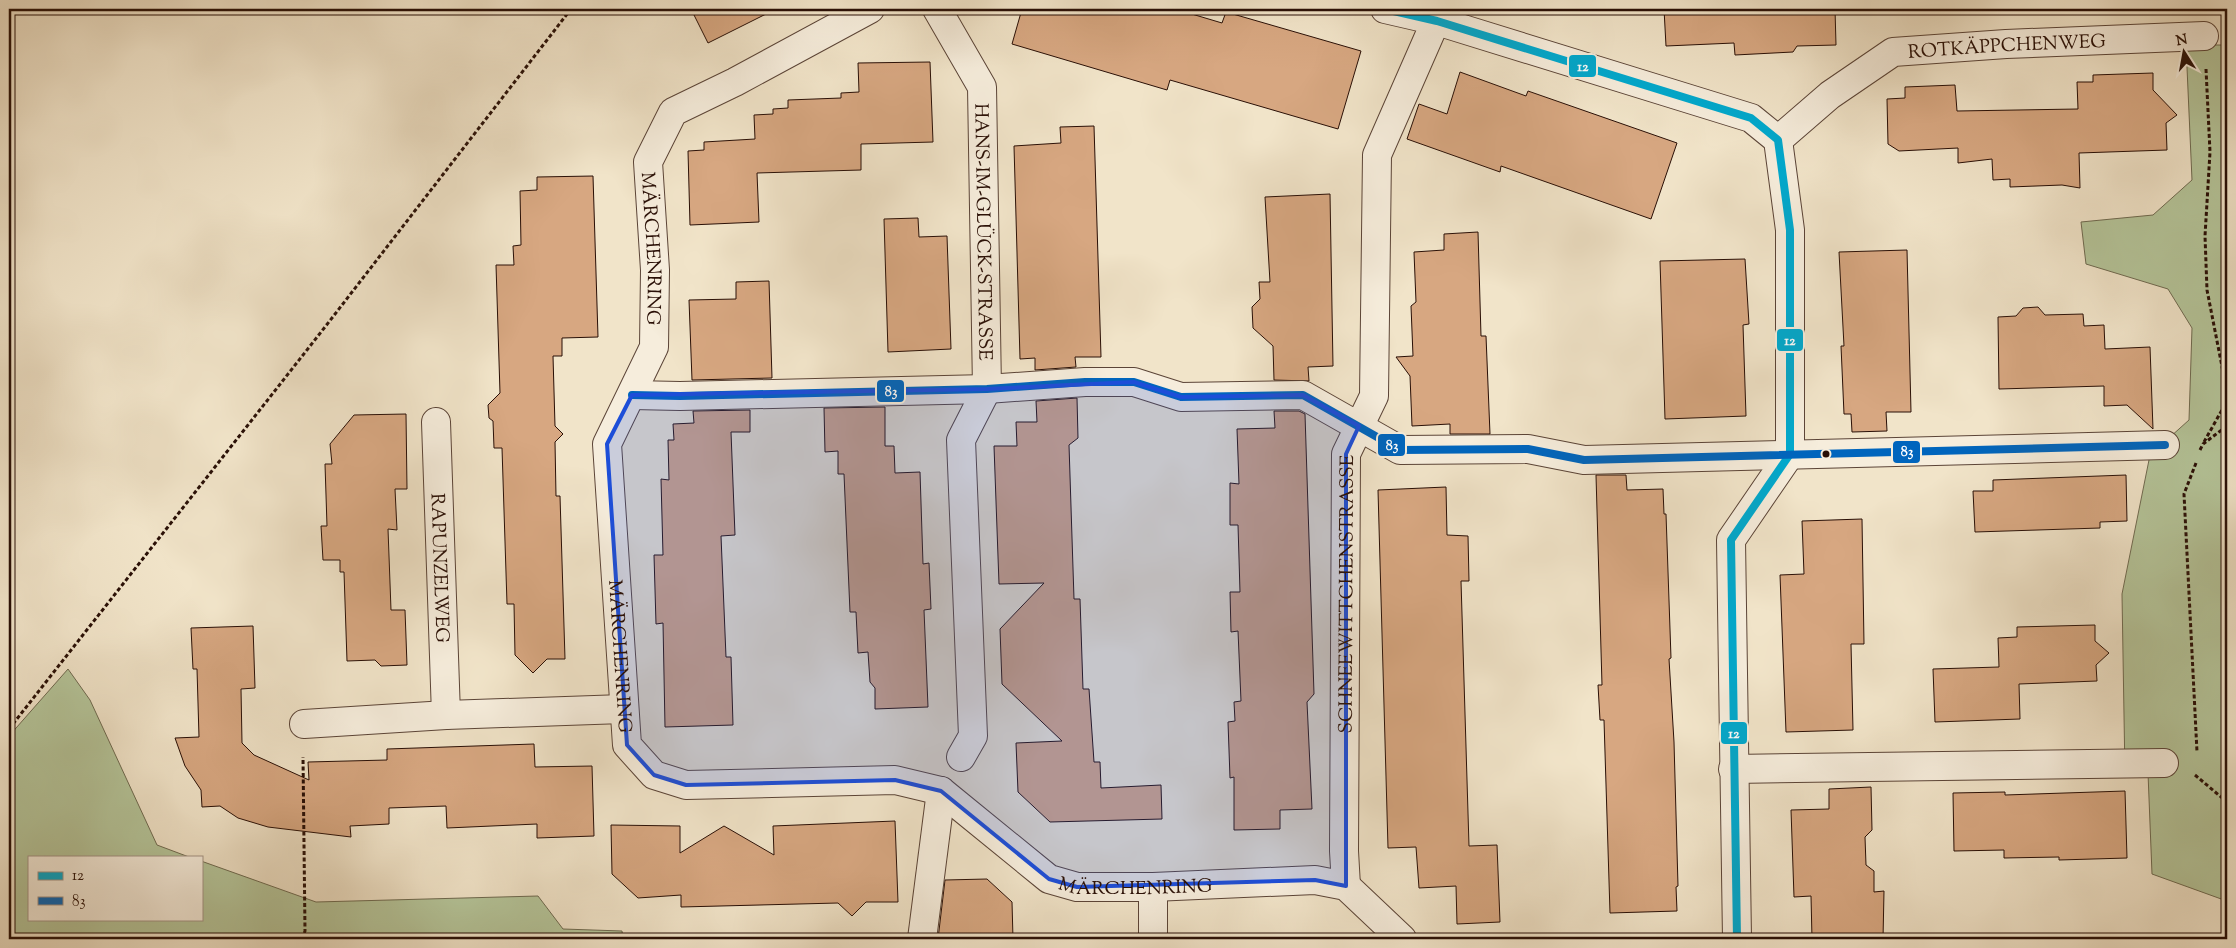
<svg xmlns="http://www.w3.org/2000/svg" width="2236" height="948" font-family="'Sorts Mill Goudy',serif">
<style>
.green{fill:#b5c59a;stroke:#6f6a50}
.building{fill:#d7a781;stroke:#290f06}
.lines{fill:none;stroke-linecap:round;stroke-linejoin:round}
.minor-casing{stroke:#5b4437;stroke-width:30}
.path{stroke:#290f06;stroke-width:3;stroke-dasharray:4 2.5;stroke-linecap:butt}
.minor{stroke:#f6eddc;stroke-width:28}
.bus-1-casing{stroke:#f6eddc;stroke-width:11}
.bus-2-casing{stroke:#f6eddc;stroke-width:11}
.bus-1{stroke:#00a9ce;stroke-width:8}
.bus-2{stroke:#0065bd;stroke-width:8}
.marked{fill:#1d4ed8;fill-opacity:0.2;stroke:#1d4ed8;stroke-width:4;stroke-linejoin:round}
.bus-dot{fill:#290f06;stroke:#f6eddc;stroke-width:2}
.labels{text-anchor:middle;stroke-width:4.5;stroke-linejoin:round;paint-order:stroke}
.street-label{font-size:19px;fill:#290f06;stroke:#f6eddc}
.line-badge{stroke:#f6eddc;stroke-width:2}
.badge-label{font-size:14px;text-anchor:middle;font-weight:bold;fill:#fff}
</style>
<rect width="100%" height="100%" fill="#f1e4c9"/>
<filter id="stains"><feTurbulence type="fractalNoise" baseFrequency=".004" numOctaves="4"/><feColorMatrix values="0 0 0 0 .2 0 0 0 0 .09 0 0 0 0 .02 0 0 0 .5 -.17"/></filter>
<radialGradient id="worn" r=".72"><stop offset=".6" stop-color="#630" stop-opacity="0"/><stop offset="1" stop-color="#630" stop-opacity=".3"/></radialGradient>
<path class="green" d="M2186,45H2227V939H2225L2224,900L2152,874L2148,773L2125,775L2122,594L2150,455L2189,420L2192,328L2168,289L2086,264L2081,222L2153,215L2192,180Z
M68,669L90,700L157,845L189,857H29V919H201V861L316,902L538,896L563,929L622,931L623,939H9V736Z"/>
<path class="building" d="M691,9H776L708,43Z
M1022,9H1175L1222,23L1226,12L1361,51L1338,129L1170,80L1167,90L1012,44Z
M1664,9H1835L1836,45L1797,46L1793,52L1735,55L1734,43L1666,46Z
M930,62L933,142L861,144V170L757,173L759,222L690,225L688,151L704,150V142L755,139L754,115L773,114V109L788,108V100L841,98V93L859,92L858,63Z
M1460,72L1526,96L1528,91L1677,143L1651,219L1501,166L1500,172L1407,139L1419,104L1447,114Z
M2153,73V90L2177,115L2166,123L2167,150L2079,153L2080,188L2062,185L2010,187V179L1993,180L1992,159L1958,163V148L1899,151L1888,144L1887,99L1905,98V87L1955,85L1957,111L2078,109L2077,82H2093V75Z
M1094,126L1101,357H1075L1076,367L1035,370V358L1020,359L1014,146L1061,143L1060,127Z
M593,176L598,337L562,338V356H553L555,426L563,434L555,442L556,496H560L565,659H547L533,673L515,655L514,604H507L502,448H494L493,421L489,418L488,405L500,393L496,265H514L513,246L521,245L520,191L537,190V177Z
M1330,194L1333,366L1308,367L1309,381L1274,380L1273,346L1253,328L1252,307L1260,299L1259,282H1270L1265,197Z
M918,218L919,237L947,236L951,349L888,352L884,219Z
M1478,232L1481,336H1486L1490,434H1450V424L1412,426L1410,376L1396,357L1413,356L1411,306L1416,302L1414,252L1444,250V234Z
M1907,250L1911,412H1886L1887,431L1852,432L1851,414H1844L1841,346H1844L1839,252Z
M1745,259L1749,324L1743,325L1746,416L1665,419L1660,261Z
M769,281L772,378L692,380L689,300L736,299V282Z
M2038,307L2045,315L2083,314L2084,326L2104,325L2105,349L2150,347L2153,429L2127,405L2104,406V386L1999,389L1998,317L2016,316L2023,308Z
M1077,398L1078,438L1069,445L1074,599H1080L1083,689H1089L1094,762H1100L1101,788L1161,785L1162,819L1050,822L1018,792L1016,743L1062,741L1002,684L1000,629L1044,583L999,584L994,446H1017L1016,422H1037L1036,401Z
M885,407V446H894L895,473L920,472L923,564L929,563L931,609L924,610L928,707L875,709V688L870,682L868,652L858,653L856,612H850L844,474H838V451L825,452L824,408Z
M750,410V432H731L735,535L721,536L726,657H731L733,725L665,727L663,623L656,624L654,555H663L661,479L669,480L668,440H674L673,424L694,423L693,411Z
M1274,411H1299L1305,414L1314,694L1307,702L1312,809L1280,810V829L1234,830V777L1230,778L1228,722L1235,721L1234,702L1241,701L1238,631L1231,632L1230,592H1240L1238,525H1230V483L1239,484L1237,429L1275,428Z
M406,414L407,489H395L397,530L388,529L391,610H405L407,665L381,666L375,660L347,661L344,572H340V560H323L321,526H327L325,464H332L330,444L354,415Z
M1596,475H1626L1627,490L1663,489L1664,514H1666L1671,658L1669,659L1674,742L1678,886L1676,887L1677,911L1610,913L1604,720H1600L1598,685H1602Z
M2126,475L2127,521L2100,522V528L1975,532L1973,491H1993V480Z
M1446,487L1447,535L1468,536L1469,581H1461L1469,846L1497,845L1500,922L1457,924L1456,886L1419,888L1416,847L1388,848L1378,490Z
M1862,519L1864,644H1851L1853,730L1786,732L1780,575L1804,574L1802,521Z
M2095,625V641L2109,653L2096,665L2097,681L2019,684L2020,719L1935,722L1933,669L1999,667L1998,638L2017,637V627Z
M253,626L255,688L241,689L242,743L254,755L309,780L308,762L387,760V749L534,744L535,767L592,766L594,836L537,838V824L447,828L446,806L389,808V824L350,826L351,837L268,827L238,818L220,806L202,807L201,790L185,766L175,738L199,737L197,669H193L191,628Z
M1871,787L1872,830L1865,837L1866,865L1874,871V892L1884,891L1883,939H1812L1811,896L1794,897L1791,810L1829,809V789Z
M2125,791L2127,858L2059,860V857L2004,858V850L1954,851L1953,793L2005,792V795Z
M895,821L898,902H866L852,916L838,903L681,907V895L638,898L612,874L611,825L680,826V853L724,826L774,855L773,826Z
M987,879L1012,902L1013,939H938L945,880Z"/>
<g class="lines">
<g class="minor-casing">
<g id="minor">
<path id="s1" d="M870,9L735,82L673,112L648,162L655,270L654,347L607,444L627,745L654,775L686,785L895,780L941,791L1049,879L1077,887H1153L1315,880L1346,886L1402,939"/>
<path id="s2" d="M937,9L982,87L987,389L961,440L973,736L961,757"/>
<path d="M1385,9L1437,21L1751,118L1778,140L1790,230V454L1731,540L1737,939"/>
<path id="s3" d="M1778,140L1830,95L1893,52L2006,44L2204,36"/>
<path d="M632,395L680,396L987,389L1085,382H1134L1181,397L1303,395L1400,450L1528,449L1584,460L2165,445"/>
<path id="s4" d="M436,422L446,715"/>
<path d="M304,724L446,715L623,709"/>
<path d="M1733,769L2164,763"/>
<path id="s5" d="M1346,886L1344,851L1346,454L1374,396L1377,155L1441,9"/>
<path d="M1153,887V939"/>
<path d="M922,939L941,791"/>
</g>
</g>
<path class="path" d="M2206,69L2210,152L2205,236L2207,290L2227,392
M2204,442L2227,401
M2200,450L2203,444L2227,426
M2196,463L2184,494L2197,752
M9,729L325,327L571,9
M2195,775L2227,802
M302,939L305,931L303,757"/>
<use href="#minor" class="minor"/>
<g class="bus-1-casing">
<path id="bus-1" d="M1385,9L1437,21L1751,118L1778,140L1790,230V454L1731,540L1737,939"/>
</g>
<g class="bus-2-casing">
<path id="bus-2" d="M632,395L680,396L987,389L1085,382H1134L1181,397L1303,395L1400,450L1528,449L1584,460L2165,445"/>
</g>
<use href="#bus-1" class="bus-1"/>
<use href="#bus-2" class="bus-2"/>
</g>
<path class="marked" d="M1134,382L1181,397L1303,395L1359,426L1346,454V886L1315,880L1077,887L1049,879L941,791L895,780L686,785L654,775L627,745L607,444L632,395L987,389Z"/>
<circle class="bus-dot" cx="1826" cy="454" r="4.5"/>
<g class="labels">
<g class="street-label">
<text dy="7" stroke="none"><textPath href="#s3" startOffset="259">ROTKÄPPCHENWEG</textPath></text>
<text dy="7" stroke="none"><textPath href="#s2" startOffset="235">HANS-IM-GLÜCK-STRASSE</textPath></text>
<text dy="7" stroke="none"><textPath href="#s1" startOffset="365">MÄRCHENRING</textPath></text>
<text dy="7" stroke="none"><textPath href="#s4" startOffset="146">RAPUNZELWEG</textPath></text>
<text dy="7" stroke="none"><textPath href="#s5" startOffset="292">SCHNEEWITTCHENSTRASSE</textPath></text>
<text dy="7" stroke="none"><textPath href="#s1" startOffset="784">MÄRCHENRING</textPath></text>
<text dy="7" stroke="none"><textPath href="#s1" startOffset="1430">MÄRCHENRING</textPath></text>
</g>
</g>
<g class="line-badge">
<rect x="1568" y="54" width="29" height="24" rx="5" fill="#00a9ce"/>
<rect x="1776" y="328" width="28" height="24" rx="5" fill="#00a9ce"/>
<rect x="876" y="379" width="29" height="24" rx="5" fill="#0065bd"/>
<rect x="1377" y="433" width="29" height="24" rx="5" fill="#0065bd"/>
<rect x="1892" y="440" width="29" height="24" rx="5" fill="#0065bd"/>
<rect x="1720" y="721" width="28" height="24" rx="5" fill="#00a9ce"/>
</g>
<g class="badge-label">
<text x="1583" y="71">12</text>
<text x="1790" y="345">12</text>
<text x="891" y="396">83</text>
<text x="1392" y="450">83</text>
<text x="1907" y="456">83</text>
<text x="1734" y="738">12</text>
</g>
<rect width="2236" height="948" fill="none" stroke="#f1e4c9" stroke-width="30"/>
<rect x="10" y="10" width="2216" height="928" fill="none" stroke="#290f06" stroke-width="2.5"/>
<rect x="15" y="15" width="2206" height="918" fill="none" stroke="#290f06"/>
<rect x="28" y="856" width="175" height="65" fill="#f6eddc" stroke="#a49486"/>
<rect x="38" y="872" width="25" height="8" fill="#00a9ce" stroke="#a49486"/>
<text x="72" y="880" font-size="15" fill="#290f06">12</text>
<rect x="38" y="897" width="25" height="8" fill="#0065bd" stroke="#a49486"/>
<text x="72" y="906" font-size="15" fill="#290f06">83</text>
<g transform="translate(2184 52) rotate(349)" stroke="#f6eddc" stroke-width="4" paint-order="stroke">
<path d="M0-4L9 19L0 12L-9 19Z" fill="#290f06"/>
<text y="-8" font-size="14" font-weight="bold" text-anchor="middle" fill="#290f06">N</text>
</g>
<rect width="100%" height="100%" filter="url(#stains)"/>
<rect width="100%" height="100%" fill="url(#worn)"/>
</svg>
